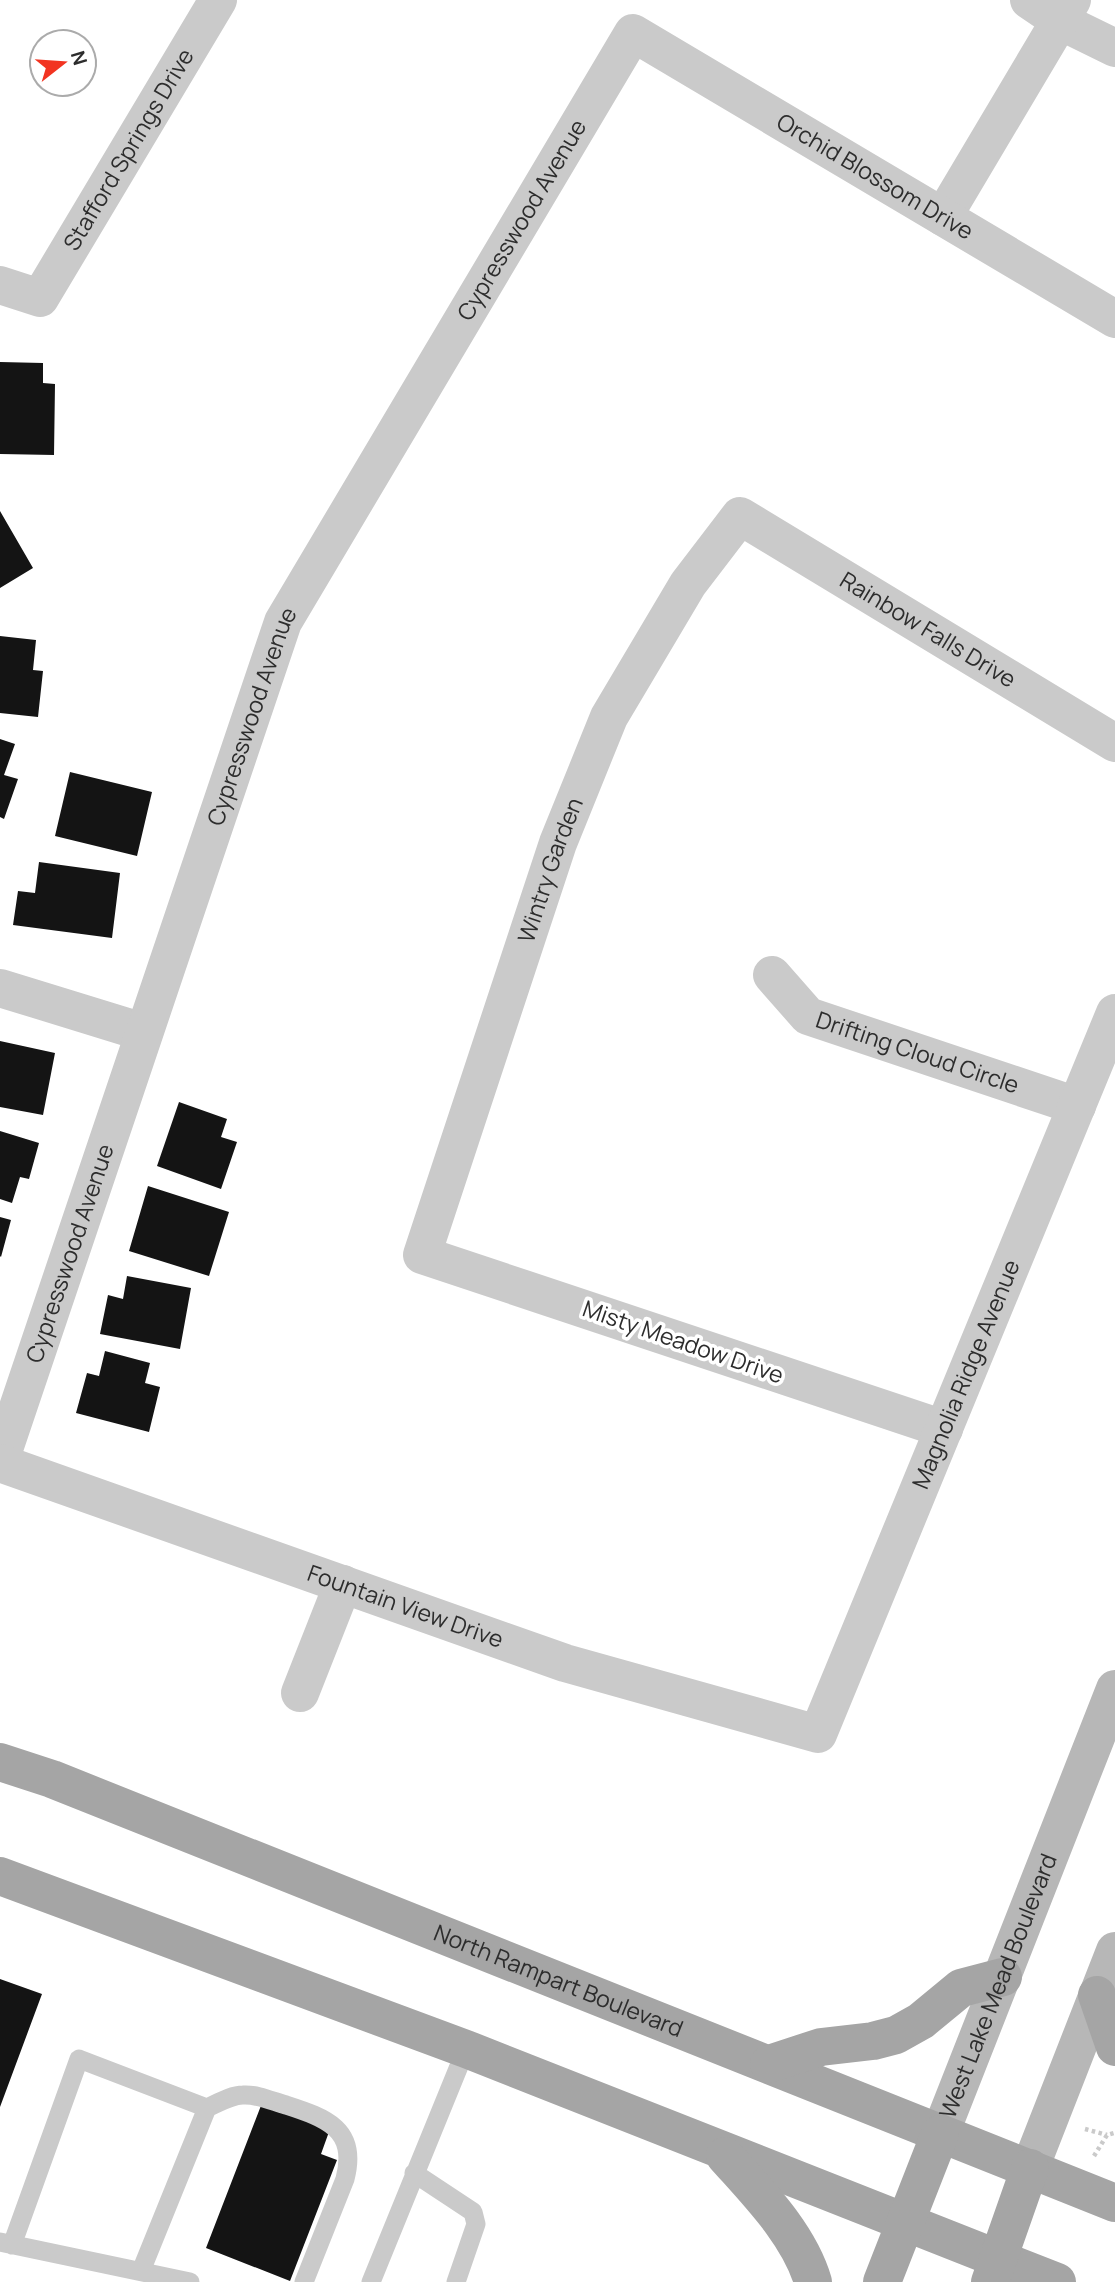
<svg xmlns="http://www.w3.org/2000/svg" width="1115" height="2282" font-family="Manrope,sans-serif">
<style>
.building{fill:#141414}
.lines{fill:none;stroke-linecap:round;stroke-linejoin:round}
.path{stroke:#cacaca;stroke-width:4.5;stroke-dasharray:3.5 3.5;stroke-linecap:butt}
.lane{stroke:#cacaca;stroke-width:19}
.street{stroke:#cacaca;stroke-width:38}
.secondary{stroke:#b7b7b7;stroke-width:38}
.primary{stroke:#a5a5a5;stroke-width:38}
.labels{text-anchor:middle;stroke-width:7;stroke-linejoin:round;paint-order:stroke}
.street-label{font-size:23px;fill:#2d2d2d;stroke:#fff}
</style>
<rect width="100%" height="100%" fill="#fff"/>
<path class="building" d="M0,362L43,363V383L55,384L54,455L0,454Z
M0,511L33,568L0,588Z
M0,636L36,640L33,670L43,671L38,717L0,713Z
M0,739L15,744L4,775L18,779L4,819L0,817Z
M70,772L152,792L137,856L55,836Z
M39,862L120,873L112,938L13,925L18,891L35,893Z
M0,1041L55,1053L43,1115L0,1107Z
M179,1102L227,1119L221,1137L237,1142L221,1189L157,1166Z
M0,1131L39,1143L29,1179L20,1177L12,1203L0,1199Z
M148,1186L229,1212L209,1276L129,1251Z
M0,1217L11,1220L1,1257L0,1256Z
M127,1276L191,1288L180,1349L100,1334L108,1295L123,1299Z
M105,1351L150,1363L145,1383L160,1387L149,1432L76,1413L87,1373L99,1376Z
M0,1979L42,1994L0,2107Z
M262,2103L330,2129L321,2154L337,2160L290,2281L206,2248Z"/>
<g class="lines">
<path class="path" d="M1085,2129L1107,2135
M1094,2156L1107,2135L1114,2133"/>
<path class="lane" d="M207,2108C218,2103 231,2095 243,2095C257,2094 272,2101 286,2105C326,2118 358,2129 345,2179L304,2282
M414,2173L473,2212L476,2224L456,2282
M0,2242L190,2282
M12,2245L79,2059L207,2108L141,2271
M371,2282L466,2049"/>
<g class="street">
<path d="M1029,0L1060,21L1115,48"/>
<path d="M943,217L1072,0"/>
<path id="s1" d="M0,285L40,298L218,0"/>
<path id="s2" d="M772,975L808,1016L1077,1106"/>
<path d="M0,988L143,1032"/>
<path id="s3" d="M944,1429L422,1255L558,843L609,717L688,584L740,516L1115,743"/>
<path id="s4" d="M0,1461L283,622L633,33L1115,319"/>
<path id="s5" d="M0,1463L565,1663L818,1734L1115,1013"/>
<path d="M300,1693L343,1584"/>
</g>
<g class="secondary">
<path id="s6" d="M940,2134L1115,1689"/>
<path d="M1030,2168L1115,1951"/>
</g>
<g class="primary">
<path id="s7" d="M0,1762L52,1779L1115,2203"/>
<path d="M0,1876L466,2049L1057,2282"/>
<path d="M1097,1995L1115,2047"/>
<path d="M769,2064L821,2047L873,2041L896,2035L921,2021L961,1988L1003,1977"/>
<path d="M725,2156C758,2193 799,2234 813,2282"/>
<path d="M882,2282L940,2134"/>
<path d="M990,2282L1030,2168"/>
</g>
</g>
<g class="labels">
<g class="street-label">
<text dy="8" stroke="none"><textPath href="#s1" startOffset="215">Stafford Springs Drive</textPath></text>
<text dy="8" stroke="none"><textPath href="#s4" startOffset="1852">Orchid Blossom Drive</textPath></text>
<text dy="8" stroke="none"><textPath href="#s4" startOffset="1353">Cypresswood Avenue</textPath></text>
<text dy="8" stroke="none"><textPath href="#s3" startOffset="1580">Rainbow Falls Drive</textPath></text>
<text dy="8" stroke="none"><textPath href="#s4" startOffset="786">Cypresswood Avenue</textPath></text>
<text dy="8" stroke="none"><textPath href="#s3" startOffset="956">Wintry Garden</textPath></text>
<text dy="8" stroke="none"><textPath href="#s2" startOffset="170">Drifting Cloud Circle</textPath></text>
<text dy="8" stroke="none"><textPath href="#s4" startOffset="219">Cypresswood Avenue</textPath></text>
<text transform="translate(683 1342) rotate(19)" y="8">Misty Meadow Drive</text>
<text dy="8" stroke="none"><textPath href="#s5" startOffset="1251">Magnolia Ridge Avenue</textPath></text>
<text dy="8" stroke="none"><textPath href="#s5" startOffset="430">Fountain View Drive</textPath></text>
<text dy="8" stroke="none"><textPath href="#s7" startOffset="600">North Rampart Boulevard</textPath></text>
<text dy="8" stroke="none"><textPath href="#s6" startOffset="159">West Lake Mead Boulevard</textPath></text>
</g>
</g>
<g transform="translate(63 63) rotate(73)"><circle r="33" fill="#ffffff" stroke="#ababab" stroke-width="2"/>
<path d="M0-5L12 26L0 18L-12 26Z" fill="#f23421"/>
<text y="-10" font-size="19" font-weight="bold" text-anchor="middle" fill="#2d2d2d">N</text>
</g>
</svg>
